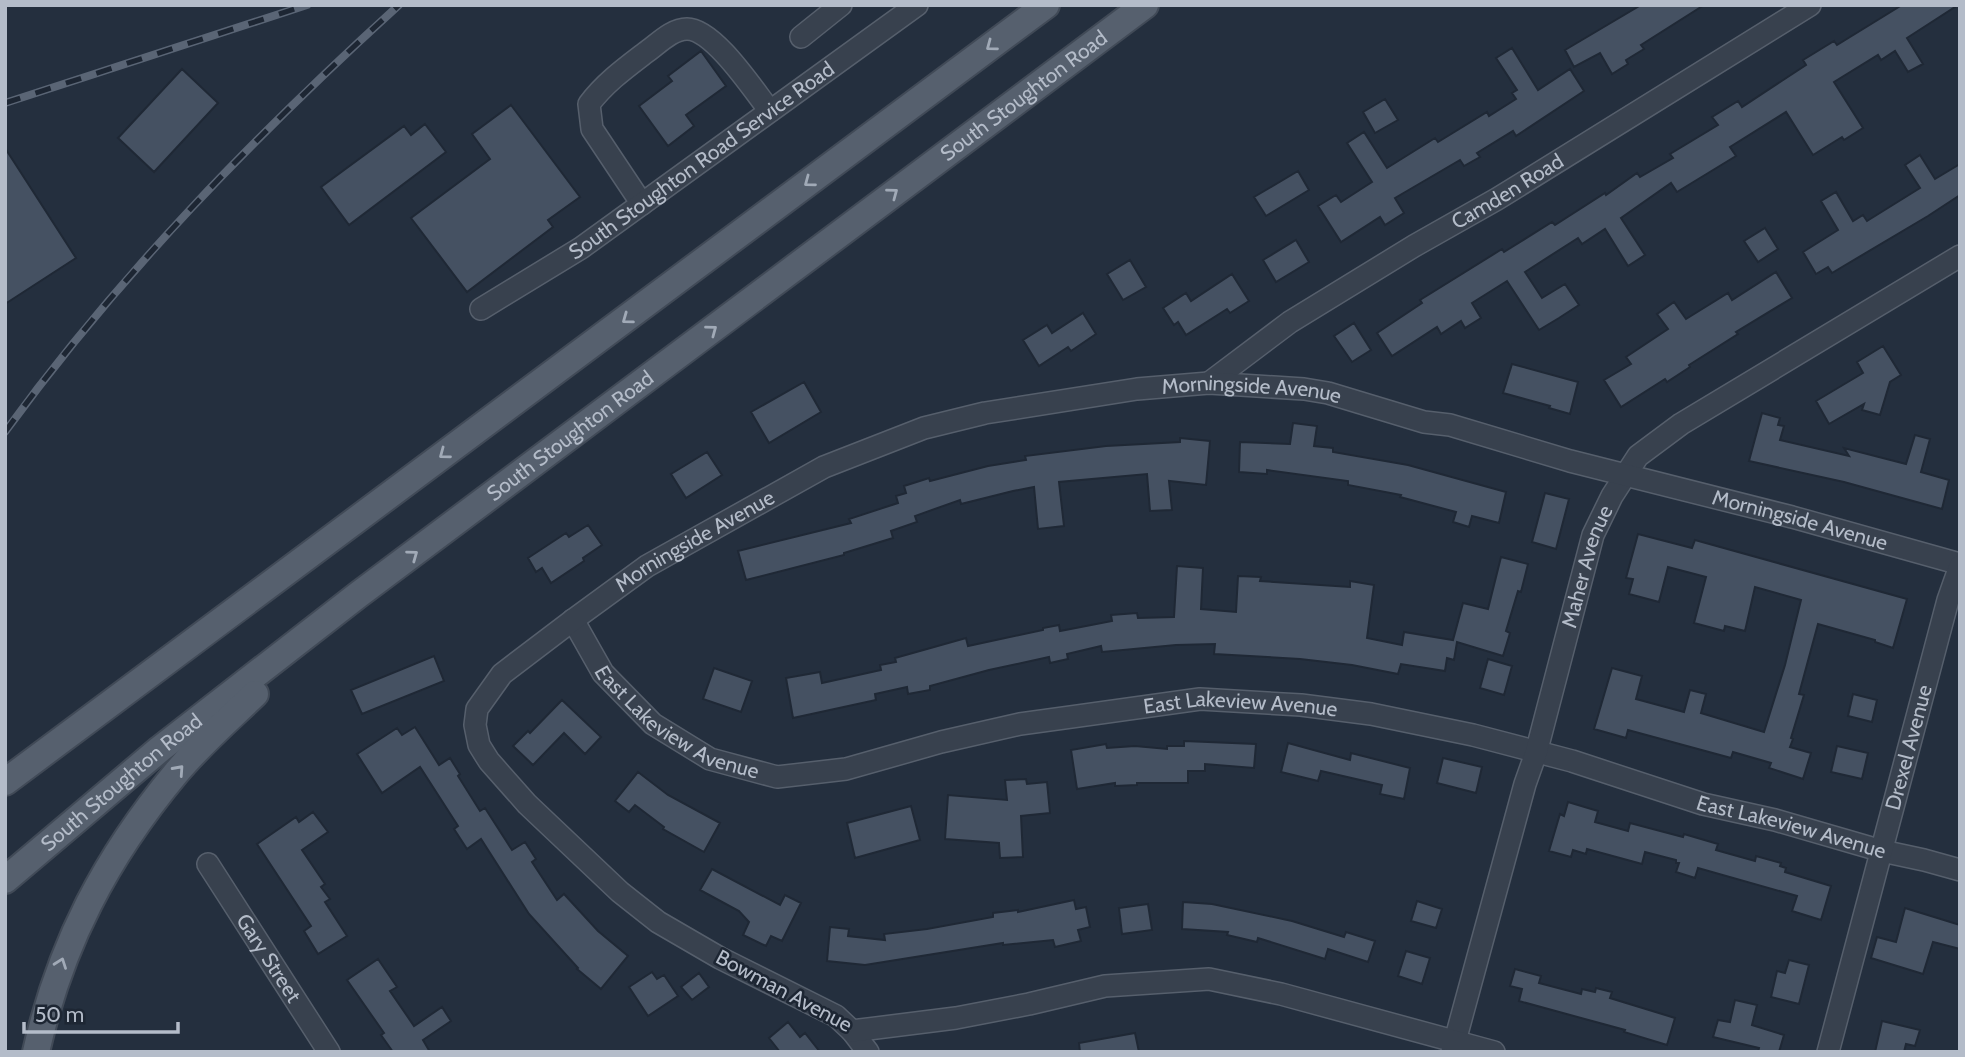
<svg xmlns="http://www.w3.org/2000/svg" width="1965" height="1057" font-family="Cabin,sans-serif">
<style>
.building{fill:#455162;stroke:#1f2835;stroke-width:2}
.lines{fill:none;stroke-linecap:round;stroke-linejoin:round}
.minor-casing{stroke:#565f6c;stroke-width:24}
.major-casing{stroke:#414a57;stroke-width:30}
.minor{stroke:#38414e;stroke-width:21}
.major{stroke:#56606e;stroke-width:26}
.rail-casing{stroke:#5a6575;stroke-width:8}
.rail{stroke:#1d2633;stroke-width:5;stroke-dasharray:16;stroke-linecap:butt}
.oneway{stroke:#a1aab7}
.labels{text-anchor:middle;stroke-width:5;stroke-linejoin:round;paint-order:stroke}
.street-label{font-size:21px;fill:#b4bcc9;stroke:#1d2633}
</style>
<rect width="100%" height="100%" fill="#242f3e"/>
<path class="building" d="M1641,5H1704L1641,45L1644,49L1626,60L1628,64L1612,74L1600,53L1574,67L1565,50Z
M1902,5H1958L1907,38L1923,64L1908,72L1895,51L1881,60L1878,55L1834,82L1863,128L1844,140L1842,137L1813,155L1786,112L1730,147L1736,156L1677,192L1671,183L1621,218L1645,255L1628,266L1605,229L1582,244L1578,238L1525,272L1542,298L1565,284L1579,305L1559,318L1539,330L1507,281L1472,303L1481,318L1465,328L1461,321L1441,334L1437,327L1392,356L1377,333L1422,303L1420,300L1502,249L1504,252L1552,222L1555,225L1605,193L1606,195L1637,173L1640,177L1673,158L1670,154L1718,125L1712,117L1738,101L1742,107L1806,65L1803,60L1834,41L1837,45Z
M1512,48L1538,90L1570,69L1584,91L1516,136L1513,131L1477,153L1480,157L1464,166L1460,160L1395,198L1404,213L1385,225L1380,217L1341,242L1318,206L1336,195L1341,202L1372,182L1347,143L1364,132L1387,168L1435,138L1438,142L1487,112L1489,116L1516,99L1512,93L1517,90L1496,58Z
M701,51L726,86L686,115L694,126L668,146L639,106L672,81L668,76Z
M182,69L218,103L154,172L118,138Z
M1385,99L1398,120L1375,133L1363,112Z
M511,105L580,197L548,220L553,227L467,292L411,218L490,159L472,134Z
M425,124L446,152L349,225L321,187L404,126L411,135Z
M5,148L76,258L5,304Z
M1920,155L1935,179L1960,164V195L1928,216L1832,273L1828,267L1816,274L1803,252L1838,230L1821,201L1836,192L1853,221L1863,215L1867,221L1920,188L1905,165Z
M1298,171L1309,190L1266,216L1254,197Z
M1765,228L1778,249L1758,262L1744,241Z
M1296,240L1309,262L1276,282L1263,260Z
M1130,260L1146,287L1123,300L1107,274Z
M1776,272L1792,298L1736,332L1738,334L1689,365L1690,367L1667,382L1665,379L1621,407L1604,380L1631,364L1626,357L1668,329L1657,314L1674,302L1686,319L1728,293L1732,300Z
M1232,274L1249,301L1230,313L1227,309L1186,335L1178,322L1174,325L1163,308L1186,293L1191,301Z
M1083,313L1096,334L1071,351L1068,347L1039,366L1023,340L1047,325L1052,333Z
M1354,323L1371,350L1352,362L1334,336Z
M1883,346L1901,375L1890,382L1880,415L1862,410L1864,404L1829,424L1816,401L1863,373L1857,362Z
M1512,364L1578,382L1570,414L1549,408L1550,406L1503,393Z
M804,382L821,412L769,443L751,412Z
M1762,413L1780,418L1778,425L1784,426L1780,440L1849,456L1844,448L1906,464L1915,435L1930,439L1921,472L1949,480L1942,509L1844,482L1749,461Z
M1293,423L1317,426L1314,446L1333,448V452L1408,465L1506,492L1499,523L1472,516L1469,527L1453,522L1456,512L1400,497L1401,495L1348,485V481L1267,470V474L1239,472L1240,442L1290,444Z
M1180,438L1210,441L1206,485L1169,481L1172,510L1150,511L1147,474L1059,482L1064,526L1038,529L1034,487L1013,491L961,504L960,500L915,516L917,522L891,531L893,538L844,553V555L746,580L738,551L851,523L849,519L898,503L896,496L906,493L904,486L929,478L930,481L988,466L1026,460L1025,456L1106,446L1180,442Z
M707,452L722,475L686,498L671,474Z
M1545,493L1569,499L1556,549L1532,542Z
M588,525L602,545L583,558L584,561L551,583L542,568L536,572L528,558L566,533L569,537Z
M1638,534L1692,548L1695,540L1907,599L1893,648L1875,642V640L1818,624L1799,694L1804,695L1791,738L1793,739L1790,747L1811,753L1803,779L1769,768L1771,763L1733,752L1731,758L1628,730L1626,738L1594,729L1612,668L1642,676L1636,699L1684,712L1690,690L1706,694L1701,713L1764,732L1785,665L1801,600L1755,587L1745,631L1725,626L1724,631L1694,623L1706,577L1668,567L1659,602L1629,594L1633,579L1626,578Z
M1501,557L1528,564L1521,592L1518,591L1506,631L1510,633L1503,656L1457,642L1454,660L1447,658L1445,671L1401,664L1398,674L1352,665L1300,659L1214,654L1215,644L1176,645L1102,652L1101,646L1067,654L1068,659L1050,663L1049,657L989,670L930,686V690L908,694L907,687L875,694L876,700L793,718L786,678L820,672L822,683L881,670L880,665L896,662L895,658L966,638L968,646L1043,630V628L1059,625L1060,631L1112,621L1111,615L1137,613L1138,618L1174,617L1177,566L1203,568L1201,609L1236,612L1238,576L1261,577L1260,581L1350,587V581L1374,585L1367,638L1402,645L1404,632L1453,640L1463,603L1488,609Z
M434,656L444,681L362,714L351,690Z
M1488,659L1512,666L1504,695L1480,688Z
M714,668L752,681L741,712L703,699Z
M1853,694L1877,700L1872,722L1848,716Z
M562,700L601,737L585,754L564,733L533,765L513,746L528,731L530,733Z
M415,727L439,765L450,758L460,774L458,776L480,811L485,808L512,850L525,842L536,859L532,862L557,900L564,894L598,931L628,956L601,989L577,969L578,968L529,914L481,839L467,849L454,829L458,826L420,767L382,793L357,754L397,728L402,735Z
M1184,741L1256,744L1254,768L1205,764V771H1188V783H1137V785L1115,786V783L1077,789L1071,750L1106,744L1107,748L1135,746L1167,749V746H1184Z
M1288,743L1350,760L1351,753L1410,768L1404,799L1380,794L1382,785L1321,771L1318,781L1281,772Z
M1837,746L1868,753L1862,779L1831,772Z
M1443,758L1482,767L1476,793L1437,783Z
M638,772L668,795L720,823L704,852L663,829L664,827L635,805L629,812L615,801Z
M1026,779L1027,784L1047,782L1050,813L1021,816L1023,857L1000,858L999,843L945,839L948,795L1007,800L1005,780Z
M1568,802L1598,811L1595,822L1628,831L1630,823L1683,837L1684,834L1718,844L1716,850L1755,861L1756,856L1781,863L1780,866L1786,868L1785,872L1831,886L1821,920L1792,911L1797,896L1698,868L1695,878L1676,872L1679,863H1676V860L1645,852L1642,864L1587,849L1586,854L1573,850L1571,857L1549,851L1560,814L1564,816Z
M911,806L920,840L855,858L847,823Z
M313,812L328,832L302,850L325,884L321,887L330,899L325,902L347,936L318,954L304,931L311,926L257,844L296,817L299,822Z
M712,869L780,905L785,895L801,903L782,941L771,936L766,946L743,935L749,922L739,911L700,890Z
M1074,900L1076,909L1086,907L1090,927L1078,930L1081,941L1055,947L1053,940L1003,945V943L865,965L827,961L830,927L849,929L848,936L885,940L884,934L927,929L993,917V913L1018,910V912Z
M1417,901L1442,909L1436,928L1411,921Z
M1183,902L1212,904L1292,921L1344,937L1346,932L1375,941L1368,962L1328,949L1325,959L1258,938L1257,942L1227,935L1228,932L1182,929Z
M1148,904L1152,930L1122,934L1119,908Z
M1905,908L1960,925V949L1933,942L1923,974L1871,958L1877,937L1896,942Z
M1406,951L1430,958L1422,984L1398,976Z
M378,959L397,987L390,991L414,1026L442,1007L451,1021L423,1040L430,1052H393L381,1035L384,1033L347,980Z
M1789,960L1809,965L1799,1004L1771,997L1777,971L1785,973Z
M1515,969L1541,976L1539,983L1581,994L1582,989L1595,992L1596,988L1612,992L1610,998L1675,1018L1667,1045L1624,1032L1625,1030L1519,1001L1522,989L1510,986Z
M652,972L657,979L664,975L678,996L648,1016L629,987Z
M699,973L709,987L692,1000L681,987Z
M1735,1000L1757,1005L1752,1025L1784,1035L1779,1052H1758L1759,1048L1713,1037L1718,1020L1730,1022Z
M1882,1021L1920,1030L1915,1046L1906,1044L1904,1052H1875Z
M788,1022L800,1037L805,1033L820,1052H780L769,1038Z
M1135,1033L1139,1052H1080L1079,1043Z"/>
<g class="lines">
<g class="minor-casing">
<g id="minor">
<path d="M801,37L841,5"/>
<path d="M642,204L592,129L589,104C605,83 624,69 645,53C657,45 671,29 687,29C714,29 754,91 770,111"/>
<path id="s1" d="M481,309L581,248L917,5"/>
<path id="s2" d="M1209,383L1290,322L1414,246L1497,199L1810,5"/>
<path id="s3" d="M573,620L603,673L653,724L710,759L777,777L846,769L941,742L1020,724L1071,717L1200,699L1301,705L1371,714L1473,735L1572,761L1703,804L1775,820L1882,851L1924,860L1960,870"/>
<path id="s4" d="M208,864L329,1052"/>
<path d="M852,1031L868,1052"/>
<path id="s5" d="M1452,1052L1525,784L1536,753L1593,535L1612,496L1638,456L1681,424L1960,256"/>
<path id="s6" d="M1494,1052L1281,994L1209,979L1105,986L1029,1004L956,1018L852,1031L836,1016L720,958L658,922L620,892L527,804L489,761L479,745L475,725L477,709L502,674L573,620L647,566L824,467L924,428L985,413L1137,389L1209,383L1304,389L1328,393L1424,422L1450,425L1570,461L1792,517L1960,564"/>
<path id="s7" d="M1828,1052L1948,600L1960,566"/>
</g>
</g>
<g class="major-casing">
<g id="major">
<path d="M5,782L1046,5"/>
<path id="s8" d="M5,880L160,749L358,595L1145,5"/>
<path d="M36,1052C60,945 106,857 176,773C200,744 229,719 255,694"/>
</g>
</g>
<use href="#minor" class="minor"/>
<use href="#major" class="major"/>
<g class="rail-casing">
<path id="rail" d="M5,103L307,5
M5,432C120,274 255,136 399,5"/>
</g>
<use href="#rail" class="rail"/>
</g>
<defs><path id="oneway-chevron" d="M-2-3.5L2.5 0L-2 3.5" fill="none" stroke-width="1.6" stroke-linecap="round" stroke-linejoin="round" transform="scale(1.75)"/></defs>
<g class="oneway">
<use href="#oneway-chevron" transform="translate(991 46) rotate(143)"/>
<use href="#oneway-chevron" transform="translate(809 182) rotate(143)"/>
<use href="#oneway-chevron" transform="translate(893 193) rotate(-37)"/>
<use href="#oneway-chevron" transform="translate(627 319) rotate(144)"/>
<use href="#oneway-chevron" transform="translate(712 330) rotate(-37)"/>
<use href="#oneway-chevron" transform="translate(444 454) rotate(143)"/>
<use href="#oneway-chevron" transform="translate(413 555) rotate(-36)"/>
<use href="#oneway-chevron" transform="translate(179 770) rotate(-48)"/>
<use href="#oneway-chevron" transform="translate(61 963) rotate(-70)"/>
</g>
<g class="labels">
<g class="street-label">
<text dy="7" stroke="none"><textPath href="#s8" startOffset="1286">South Stoughton Road</textPath></text>
<text dy="7" stroke="none"><textPath href="#s1" startOffset="266">South Stoughton Road Service Road</textPath></text>
<text dy="7" stroke="none"><textPath href="#s2" startOffset="355">Camden Road</textPath></text>
<text dy="7" stroke="none"><textPath href="#s6" startOffset="2034">Morningside Avenue</textPath></text>
<text dy="7" stroke="none"><textPath href="#s8" startOffset="719">South Stoughton Road</textPath></text>
<text dy="7" stroke="none"><textPath href="#s6" startOffset="2600">Morningside Avenue</textPath></text>
<text dy="7" stroke="none"><textPath href="#s6" startOffset="1446">Morningside Avenue</textPath></text>
<text dy="7" stroke="none"><textPath href="#s5" startOffset="504">Maher Avenue</textPath></text>
<text dy="7" stroke="none"><textPath href="#s3" startOffset="740">East Lakeview Avenue</textPath></text>
<text dy="7" stroke="none"><textPath href="#s3" startOffset="152">East Lakeview Avenue</textPath></text>
<text dy="7" stroke="none"><textPath href="#s7" startOffset="315">Drexel Avenue</textPath></text>
<text dy="7" stroke="none"><textPath href="#s8" startOffset="152">South Stoughton Road</textPath></text>
<text dy="7" stroke="none"><textPath href="#s3" startOffset="1307">East Lakeview Avenue</textPath></text>
<text dy="7" stroke="none"><textPath href="#s4" startOffset="112">Gary Street</textPath></text>
<text transform="translate(784 991) rotate(28)" y="7">Bowman Avenue</text>
</g>
</g>
<rect width="1965" height="1057" fill="none" stroke="#b4bcc9" stroke-width="14"/>
<path d="M24 1022v10h154v-10" fill="none" stroke="#b4bcc9" stroke-width="3.5"/>
<text x="35" y="1022" font-size="21" fill="#b4bcc9" stroke="#1d2633" stroke-width="5" paint-order="stroke">50 m</text>
</svg>
